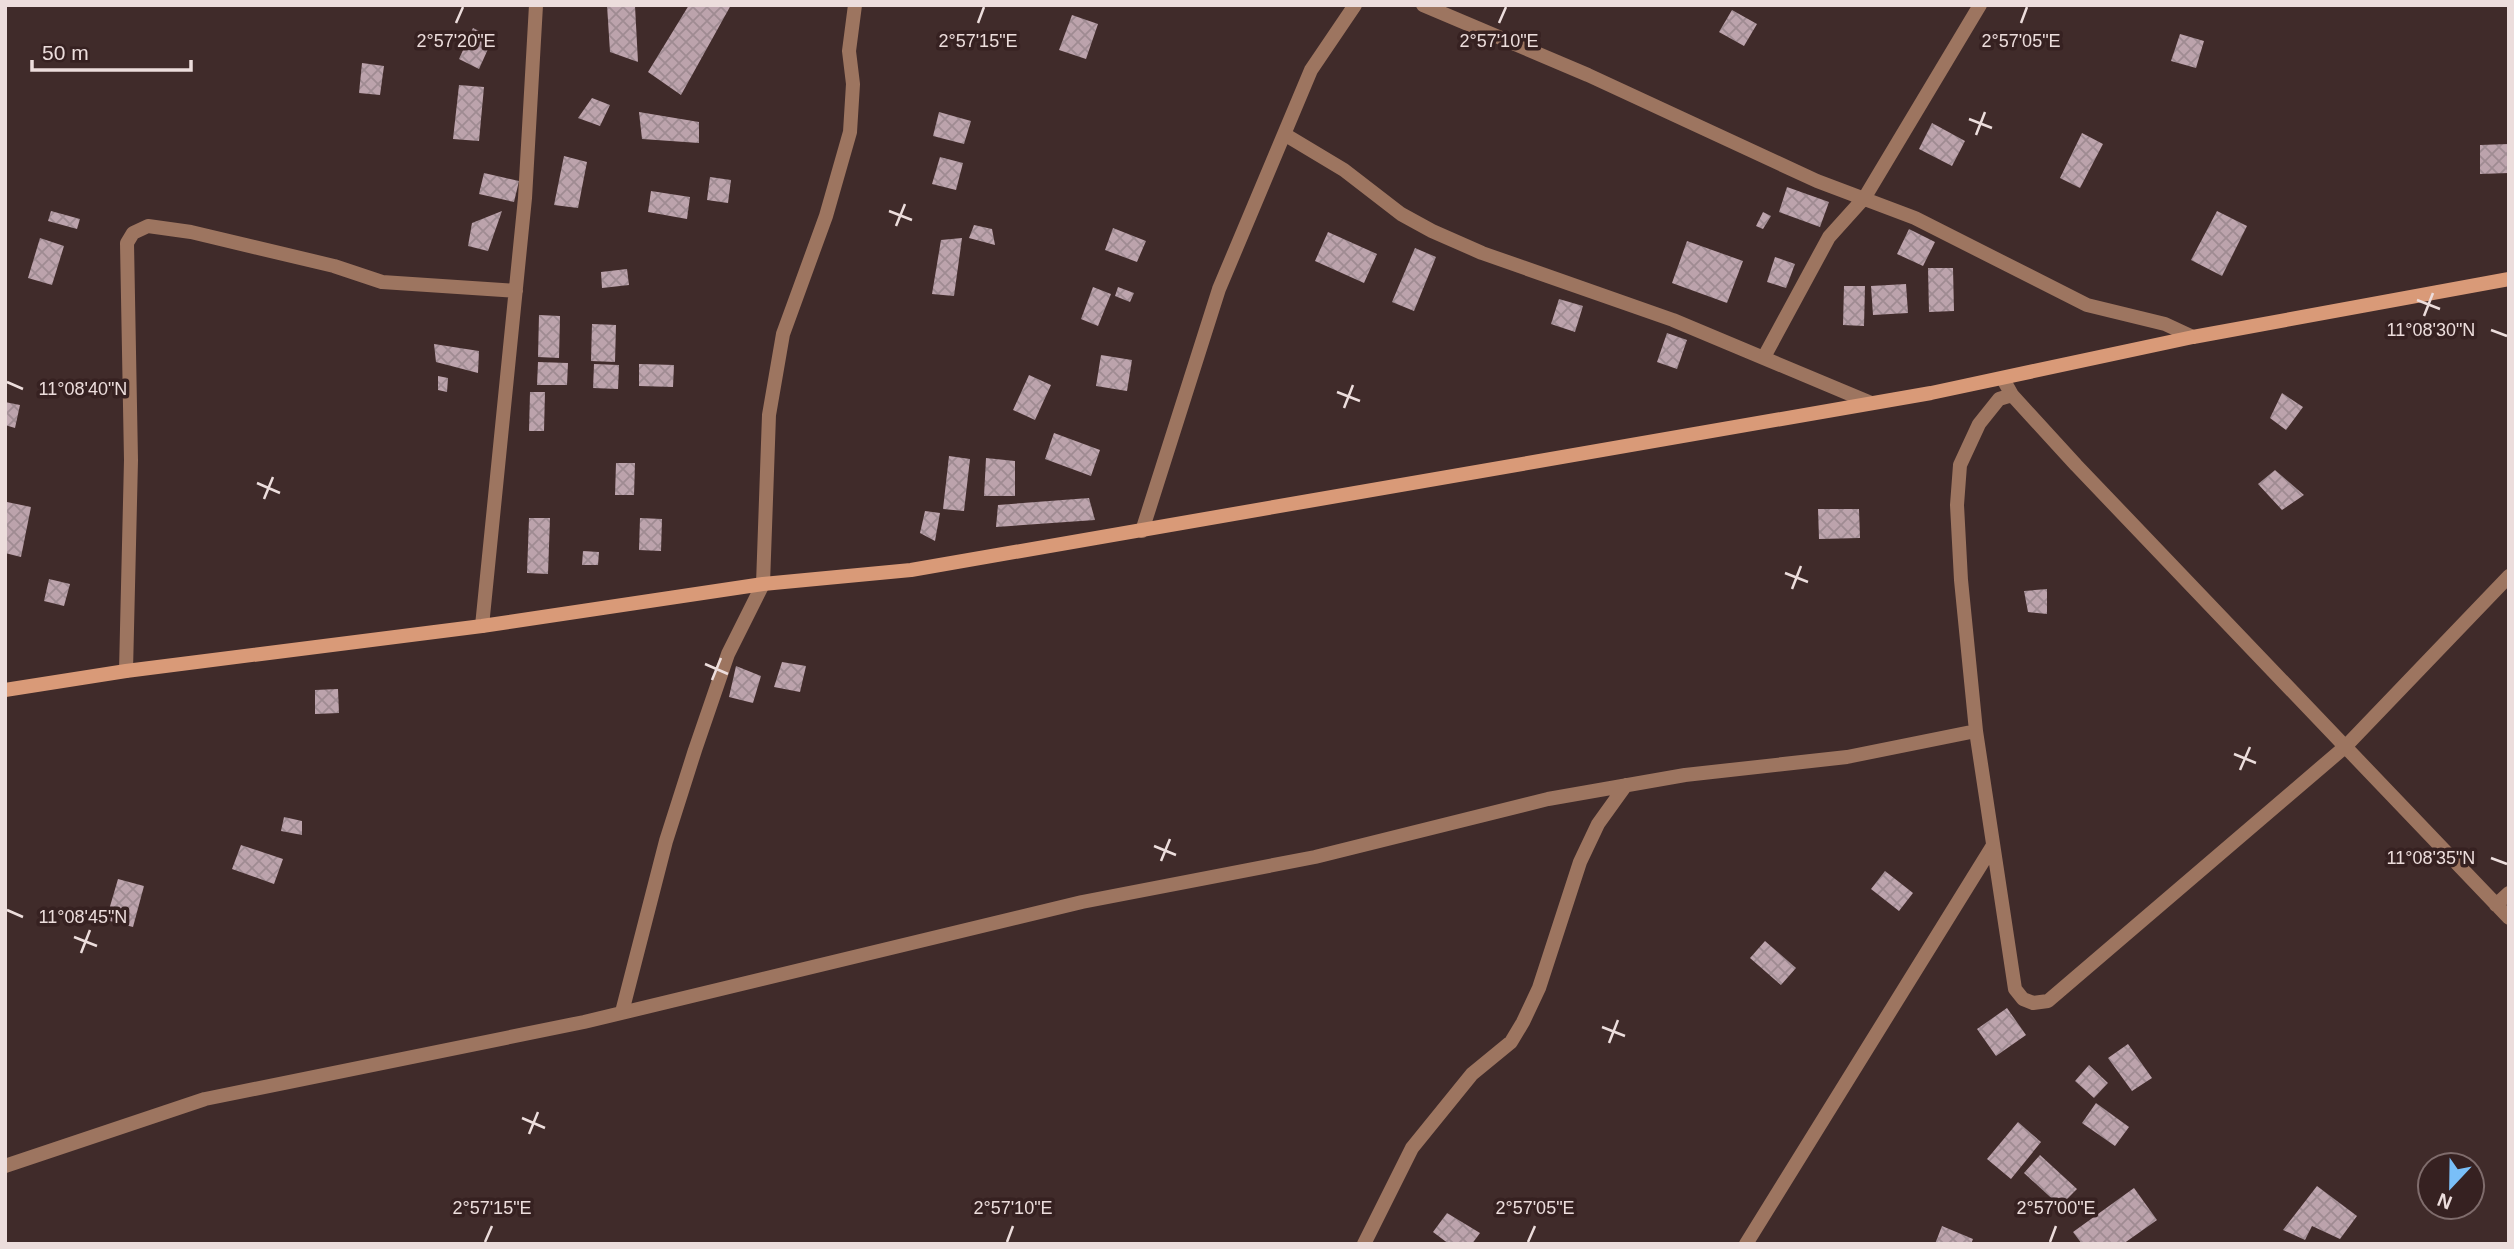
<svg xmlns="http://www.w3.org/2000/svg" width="2514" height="1249" font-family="Arial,sans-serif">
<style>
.building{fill:url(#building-cross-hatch)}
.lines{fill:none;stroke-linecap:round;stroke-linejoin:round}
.street{stroke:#9d7560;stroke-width:14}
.secondary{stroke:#d99a78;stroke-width:14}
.ticks{fill:none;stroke:#ecdddc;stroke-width:2.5}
.ticks-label{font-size:18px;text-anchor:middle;fill:#ecdddc;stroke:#362121;stroke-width:7;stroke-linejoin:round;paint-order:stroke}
</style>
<defs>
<pattern id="building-cross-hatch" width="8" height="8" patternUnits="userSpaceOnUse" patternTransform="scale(1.75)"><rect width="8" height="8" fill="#bca3ac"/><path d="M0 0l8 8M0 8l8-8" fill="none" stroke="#9f8b92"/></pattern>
</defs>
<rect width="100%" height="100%" fill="#402b2a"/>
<path class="building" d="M607,5L635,6L638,62L610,52Z
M689,5H731L681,95L648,72Z
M1732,10L1757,24L1744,46L1719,32Z
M1072,15L1098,24L1086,59L1059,50Z
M473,28L493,38L479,69L459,59Z
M2180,34L2204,41L2196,68L2171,61Z
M362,63L384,66L380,95L359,93Z
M459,85L484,87L479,141L453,139Z
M592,98L610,105L600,126L578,118Z
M639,112L699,122V143L642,139Z
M939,112L971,121L964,144L933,136Z
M1932,123L1965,141L1952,166L1919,149Z
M2082,133L2103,144L2080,188L2060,178Z
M2509,144V173L2480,174V145Z
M564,156L587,162L578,208L554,205Z
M940,157L963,163L956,190L932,184Z
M484,173L519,181L514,202L479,194Z
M710,177L731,180L728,203L707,200Z
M1787,187L1829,202L1820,227L1779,212Z
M651,191L690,197L687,219L648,212Z
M51,211L80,219L77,229L48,221Z
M502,211L488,251L468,246L472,223Z
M2217,211L2247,226L2222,276L2191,260Z
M1763,212L1771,216L1763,229L1756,226Z
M974,225L992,229L995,245L969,238Z
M1113,228L1146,241L1137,262L1105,250Z
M1909,229L1935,242L1923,266L1897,254Z
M1328,232L1377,254L1364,283L1315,261Z
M40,238L64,246L52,285L28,278Z
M962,238L954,296L932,294L941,240Z
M1687,241L1743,261L1727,303L1672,283Z
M1415,248L1436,257L1414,311L1392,302Z
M1775,257L1795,264L1786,288L1767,282Z
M1928,268H1953L1954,311L1929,312Z
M627,269L629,285L602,288L601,272Z
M1906,284L1908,313L1873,315L1871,286Z
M1844,286H1865L1864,326L1843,325Z
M1093,287L1111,294L1098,326L1081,319Z
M1118,287L1134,293L1130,302L1115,296Z
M1559,299L1583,306L1575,332L1551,324Z
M539,315L560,316L559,358L538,357Z
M592,324L616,325L615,362L591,361Z
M1667,333L1687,340L1677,369L1657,362Z
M434,344L479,351L478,373L436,362Z
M1101,355L1132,360L1127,391L1096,386Z
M538,362L568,363L567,385H537Z
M594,364L619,365L618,389L593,388Z
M639,364L674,365L673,387L639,386Z
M1029,375L1051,385L1035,420L1013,410Z
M438,376L448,378L447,392L438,390Z
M530,392H545L544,431H529Z
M2282,393L2303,407L2286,430L2270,418Z
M5,402L20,405L15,428L5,425Z
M1054,433L1100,450L1091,476L1045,459Z
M949,456L970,459L964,511L943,509Z
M986,458L1015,461V496H984Z
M616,463H635L634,495H615Z
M2275,470L2304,495L2282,510L2258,484Z
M1089,498L1095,520L996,527L998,505Z
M7,502L31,507L21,557L5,553Z
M1818,509H1859L1860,538L1819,539Z
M925,511L940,513L935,541L920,533Z
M529,518H550L548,574L527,573Z
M640,518L662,519L661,551L639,550Z
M583,551L599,552L598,565H582Z
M49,579L70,584L64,606L44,601Z
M2047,589V614L2028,612L2024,591Z
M782,662L806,666L800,692L774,687Z
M736,666L761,676L753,703L729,697Z
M338,689L339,713L315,714V690Z
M284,817L302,821V835L281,831Z
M241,845L283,859L274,884L232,869Z
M1885,871L1913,893L1899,911L1871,889Z
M118,879L144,886L133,927L106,920Z
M1765,941L1796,968L1781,985L1750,958Z
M2007,1008L2026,1035L1996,1056L1977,1029Z
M2128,1044L2152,1078L2132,1091L2108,1058Z
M2089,1065L2108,1083L2094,1098L2075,1081Z
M2096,1103L2129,1127L2115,1146L2082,1123Z
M2018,1122L2041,1142L2011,1179L1987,1159Z
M2040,1155L2077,1189L2060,1206L2024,1173Z
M2317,1186L2357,1216L2340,1239L2312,1226L2305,1240L2283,1230Z
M2134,1188L2157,1220L2123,1244H2082L2073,1232Z
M1447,1213L1480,1233L1472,1244H1449L1433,1232Z
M1942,1226L1973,1239L1971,1244H1935Z"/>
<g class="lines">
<path class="street" d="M1423,5L1588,75L1817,181L1915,218L2087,305L2165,324L2193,337
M1284,134L1344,170L1401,214L1432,231L1482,253L1673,320L1871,403
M1764,357L1829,237L1865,197L1980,5
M2003,379L2012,395L2076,465L2509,918
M2012,395L1999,399L1979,424L1960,465L1957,505L1961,580L1976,731L2015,989L2023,999L2033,1003L2048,1001L2346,746L2509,576
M1142,531L1219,289L1311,70L1355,5
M482,626L525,198L536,5
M126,671L131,460L127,243L133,233L148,226L191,232L334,266L382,282L516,291
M2496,905L2509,893
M622,1012L666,841L695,750L728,654L763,584L769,415L783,334L826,216L850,132L853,84L849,51L855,5
M5,1166L205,1099L584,1022L1082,902L1315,857L1548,799L1685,775L1847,757L1976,731
M1364,1244L1412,1148L1472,1074L1511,1042L1523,1022L1539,988L1580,862L1598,824L1626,785
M1746,1244L1992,847"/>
<path class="secondary" d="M5,690L126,671L482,626L763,584L911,570L1931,393L2193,337L2509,279"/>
</g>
<path class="ticks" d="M456,23L463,7M978,23L984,7M1499,23L1506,7M2021,23L2027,7M1969,119L1992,128M1976,135L1985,112M889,211L912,220M896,226L905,204M2417,300L2440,309M2424,316L2433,293M2491,330L2507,336M7,382L23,389M1337,392L1360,401M1344,408L1353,385M257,483L280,493M264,499L273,477M1785,573L1808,582M1792,589L1801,566M705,664L728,674M712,680L721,658M2234,754L2256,763M2240,770L2250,747M1154,846L1176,855M2491,858L2507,864M1161,861L1170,839M7,910L23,917M74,937L97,946M81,953L90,930M1602,1027L1625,1036M1609,1043L1618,1020M522,1118L545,1128M529,1134L538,1112M485,1242L492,1226M1007,1242L1013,1226M1528,1242L1535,1226M2050,1242L2056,1226"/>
<g class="ticks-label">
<text x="978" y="47">2°57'15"E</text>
<text x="1499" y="47">2°57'10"E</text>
<text x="456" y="47">2°57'20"E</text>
<text x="2021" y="47">2°57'05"E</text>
<text x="2431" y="336">11°08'30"N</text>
<text x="83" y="395">11°08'40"N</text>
<text x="2431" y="864">11°08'35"N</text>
<text x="83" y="923">11°08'45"N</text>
<text x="492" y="1214">2°57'15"E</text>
<text x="1013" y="1214">2°57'10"E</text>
<text x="1535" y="1214">2°57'05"E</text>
<text x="2056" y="1214">2°57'00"E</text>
</g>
<rect width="2514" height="1249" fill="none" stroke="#ecdddc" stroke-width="14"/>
<g transform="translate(2451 1186) rotate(202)"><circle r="33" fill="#362121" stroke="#7f6c6c" stroke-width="2"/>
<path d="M0-5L12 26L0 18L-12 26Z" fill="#79bff8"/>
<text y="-10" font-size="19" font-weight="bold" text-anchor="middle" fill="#ecdddc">N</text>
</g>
<path d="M32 60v10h159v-10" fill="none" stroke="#ecdddc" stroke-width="3.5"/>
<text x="42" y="60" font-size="21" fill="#ecdddc" stroke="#362121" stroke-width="5" paint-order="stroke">50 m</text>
</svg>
